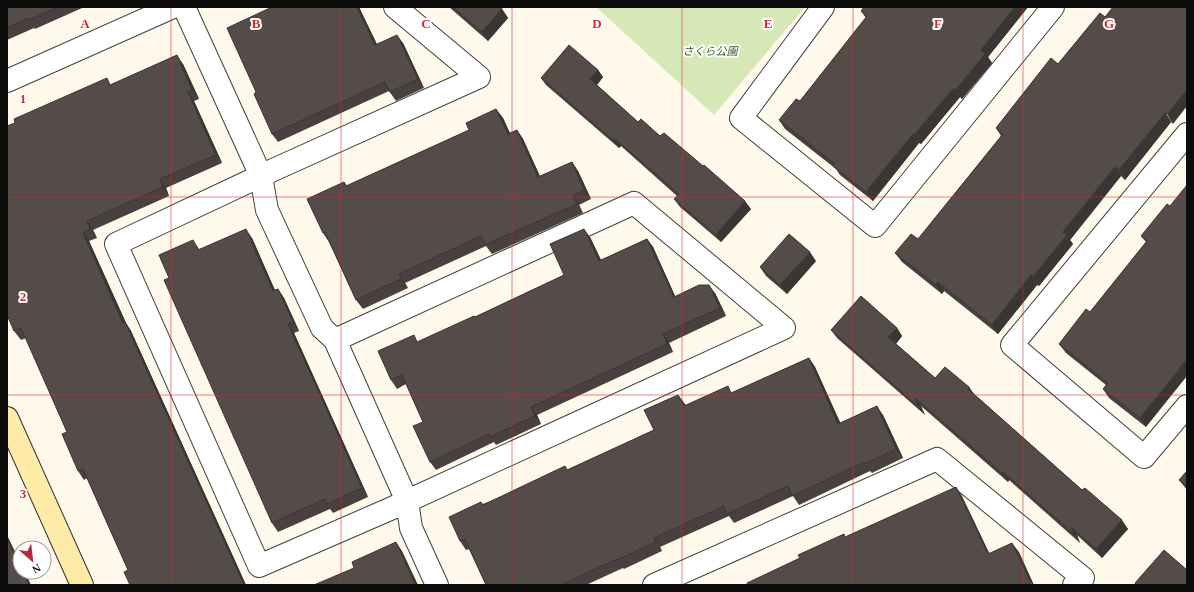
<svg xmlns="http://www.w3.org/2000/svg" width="1194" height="592" font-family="'Times New Roman','Noto Sans JP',serif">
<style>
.green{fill:#d5e8b6}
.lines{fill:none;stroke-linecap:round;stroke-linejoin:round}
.street-casing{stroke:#3f3f3f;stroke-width:24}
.secondary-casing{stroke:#2e2e2e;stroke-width:24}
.street{stroke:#fff;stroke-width:22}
.secondary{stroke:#feeba7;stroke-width:22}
.wall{fill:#48413f}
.shaded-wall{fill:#3b3533}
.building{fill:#544c49;stroke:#3b3533}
.grid{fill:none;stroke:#d62828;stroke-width:1;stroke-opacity:0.55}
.labels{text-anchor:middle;stroke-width:4;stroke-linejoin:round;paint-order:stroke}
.park-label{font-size:11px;font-style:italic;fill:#33621e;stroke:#fff}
.grid-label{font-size:13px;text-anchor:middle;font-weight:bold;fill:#d62828;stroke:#fff;stroke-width:4;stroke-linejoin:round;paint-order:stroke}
</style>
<rect width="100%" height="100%" fill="#fff9eb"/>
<path class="green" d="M596,7H805L714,115Z"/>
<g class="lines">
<g class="street-casing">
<path id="street" d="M184,7L261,176L267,210L322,328L335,340L407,501L411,528L437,585
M823,7L741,118L875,226L1053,7
M7,81L173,7
M1187,134L1012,345L1144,457L1187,406
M335,340L634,203L784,328L390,509L259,566L116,244L271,171L479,77L395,7
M654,585L937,459L1083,578L1074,585"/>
</g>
<g class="secondary-casing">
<path id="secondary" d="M7,418L82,585"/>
</g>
<use href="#street" class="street"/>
<use href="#secondary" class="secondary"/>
</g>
<path class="wall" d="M7,7H82V8L35,29L34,28L7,40Z
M272,7H359L377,44L403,43L424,88L396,101L389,91L278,142L272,134L256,92Z
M449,7H500L502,9L508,18L488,41Z
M1028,7L988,57L992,63L962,99L960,97L921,144L919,143L873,201L840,175L836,169L785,129L779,120L800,101L866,18L861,11Z
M1100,13L1173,124L1171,122L1125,180L1121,176L1070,240L1073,244L1039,286L1037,285L998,334L944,291L942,294L902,262L895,253L918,239L1001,136L996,128L1058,64Z
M183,64L199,99L194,101L222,163L166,188L169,196L93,230L97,238L89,241L126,323L131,331L246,585H130L128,570L87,478L84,480L78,471L67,432L26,338L21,340L14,331L112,84Z
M598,70L603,77L597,85L638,122L660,136L751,209L721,242L680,207L674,199L677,196L621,146L619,148L546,85L541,78Z
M496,109L503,118L510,133L517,130L523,139L540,176L572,162L578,171L591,199L579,205L583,213L492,254L486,246L405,283L408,288L363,309L356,300L329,242L323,233L344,182L347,186L469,130Z
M1170,206L1146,427L1109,398L1103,389L1106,385L1066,353L1059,344L1090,312L1146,242L1141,236Z
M590,237L601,260L647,239L653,247L675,296L715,293L726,316L669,343L673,352L537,415L541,424L496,445L494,442L436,470L430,462L423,422L406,384L397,389L391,380L418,342L475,317L564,275Z
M252,238L275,290L278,289L284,298L299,331L294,333L368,497L333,513L330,509L278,532L272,523L169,278L200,250Z
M816,261L787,294L766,276L760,267Z
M897,328L902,336L896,344L935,378L969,387L974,394L1082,490L1128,529L1102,558L1077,535L1080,543L1009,480L1008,482L921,406L925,415L837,338L831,330Z
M809,358L815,367L840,423L883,415L903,458L872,473L870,471L799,505L793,496L734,523L729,516L660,547L662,551L624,569L623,568L586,585H486L469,549L466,550L460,541L483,504L568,470L654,430L678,395L685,405L732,393Z
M1187,471V490L1179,480Z"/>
<path class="shaded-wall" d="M357,7H359L381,54L375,45Z
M1015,7H1028L988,57L992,63L962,99L956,90L981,50Z
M502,9L508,18L488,41L482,32Z
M397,35L403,43L424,88L418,79Z
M177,55L183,64L199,99L192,90Z
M598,70L603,77L595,87L590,79Z
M954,88L960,97L921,144L914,135Z
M1187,89V106L1173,124L1167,114Z
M188,92L194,101L222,163L216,155Z
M496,109L503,118L514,143L508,134Z
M1165,113L1171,122L1125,180L1119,170Z
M517,130L523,139L544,186L538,177Z
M913,134L919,143L873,201L866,192Z
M615,139L621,146L619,148L614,141Z
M572,162L578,171L591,199L584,190Z
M1115,167L1121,176L1070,240L1073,244L1039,286L1033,277L1063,232Z
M160,179L166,188L169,196L163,187Z
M573,196L579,205L583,213L577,204Z
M745,201L751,209L721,242L716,235Z
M87,221L93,230L97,238L90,229Z
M246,229L252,238L279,300L273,291Z
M584,229L590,237L605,269L599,261Z
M83,233L89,241L126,323L131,331L246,585H244L123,323Z
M647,239L653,247L679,305L674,297Z
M193,240L199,249L198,250Z
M810,252L816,261L787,294L780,285Z
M399,274L405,283L408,288L401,279Z
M1031,275L1037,285L998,334L992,325Z
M938,282L944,291L942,294L936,285Z
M709,285L715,293L726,316L720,308Z
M278,289L284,298L299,331L293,322Z
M288,324L294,333L368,497L362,488Z
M897,328L902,336L894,346L888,337Z
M663,334L669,343L673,352L667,344Z
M809,358L815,367L845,433L838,424Z
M1187,359V376L1146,427L1140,418Z
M969,387L975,396L968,389Z
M678,395L685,404L690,415L684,406Z
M915,398L921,406L925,415L919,407Z
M877,406L883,415L903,458L896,449Z
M531,407L537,415L541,424L535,416Z
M1003,472L1009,480L1008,482L1002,473Z
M956,487L962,496L994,563L988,554Z
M1122,520L1128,529L1102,558L1096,549Z
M1071,527L1077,535L1080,543L1074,534Z
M7,535L20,562V566L7,539Z
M654,538L660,547L662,551L656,542Z
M396,542L402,551L418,585H415Z
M1012,543L1019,552L1034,585H1032L1031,583Z
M23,572H25L31,585H29Z"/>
<path class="building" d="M7,7H58L29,20L28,18L7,28Z
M272,7H357L375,45L397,35L418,79L390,92L385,82L272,134L254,94L256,92L227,28Z
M453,7H500L502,9L482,32Z
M864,7H1015L981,50L985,54L956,90L954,88L914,135L913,134L866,192L833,166L835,164L779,120L796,99L800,101L867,16L861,11Z
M1113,7H1187V89L1167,114L1165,113L1119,170L1115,167L1063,232L1067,235L1033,277L1031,275L992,325L938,282L936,285L895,253L911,234L918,239L1003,134L996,128L1051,58L1058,64L1100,13L1105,17Z
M569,45L598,70L590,79L638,122L641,119L660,136L664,133L703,166L704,165L745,201L716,235L674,199L679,194L615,139L614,141L541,78Z
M177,55L192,90L188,92L216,155L160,179L163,187L87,221L90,229L83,233L123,323L125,322L244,585H130L124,572L128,570L83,469L78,471L62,434L67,432L21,328L14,331L7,315V126L15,123L14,119L107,78L110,85Z
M496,109L508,134L517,130L538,177L572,162L584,190L573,196L577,204L485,245L481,236L399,274L401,279L356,300L325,232L323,233L307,199L344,182L346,186L469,130L466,123Z
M1187,185V359L1140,418L1103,389L1108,383L1059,344L1086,309L1090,312L1147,241L1141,236L1167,204L1170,206Z
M246,229L273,291L278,289L293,322L288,324L362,488L327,504L325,499L272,523L164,280L169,278L159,255L193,240L198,250Z
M584,229L599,261L647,239L674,297L699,285H709L720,308L663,334L667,344L531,407L535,416L490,437L489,434L430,462L413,426L423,422L402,375L391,380L378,351L414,335L417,342L474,316L475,317L564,275L550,244Z
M789,234L810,252L780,285L760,267Z
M861,296L897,328L888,337L935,378L945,367L969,387L968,389L1082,490L1085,488L1122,520L1096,549L1071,527L1074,534L1003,472L1002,473L915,398L919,407L831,330Z
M809,358L838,424L877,406L896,449L865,464L864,462L792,496L788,486L727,514L724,506L654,538L656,542L617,560V559L561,585H486L465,539L460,541L449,517L481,502L483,505L565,466L567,470L654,430L644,410L678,395L684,406L728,386L731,393Z
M1187,471V486L1179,480Z
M956,487L988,554L1012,543L1031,583L1027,585H748L747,583L800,558L798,555L844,534L845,537Z
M7,539L20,566V572H23L29,585H7Z
M396,542L415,585H314L354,568L352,562Z
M1164,550L1187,570V582L1184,585H1137L1135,583Z"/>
<path class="grid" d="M171,7V585M341,7V585M512,7V585M682,7V585M853,7V585M1023,7V585M7,197H1187M7,395H1187"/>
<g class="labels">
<g class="park-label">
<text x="710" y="55">さくら公園</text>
</g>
</g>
<g class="grid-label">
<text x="85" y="28">A</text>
<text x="256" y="28">B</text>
<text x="426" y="28">C</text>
<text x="597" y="28">D</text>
<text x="768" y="28">E</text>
<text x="938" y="28">F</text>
<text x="1109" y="28">G</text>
<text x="23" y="103">1</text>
<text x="23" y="301">2</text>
<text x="23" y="498">3</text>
</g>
<rect width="1194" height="592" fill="none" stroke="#0c0c0c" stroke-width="16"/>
<g transform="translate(32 560) rotate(152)"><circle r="19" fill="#ffffff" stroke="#9e9e9e"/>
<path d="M0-3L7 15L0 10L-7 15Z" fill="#ba263d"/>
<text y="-6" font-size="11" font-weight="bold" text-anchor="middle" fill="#0c0c0c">N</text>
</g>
</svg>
